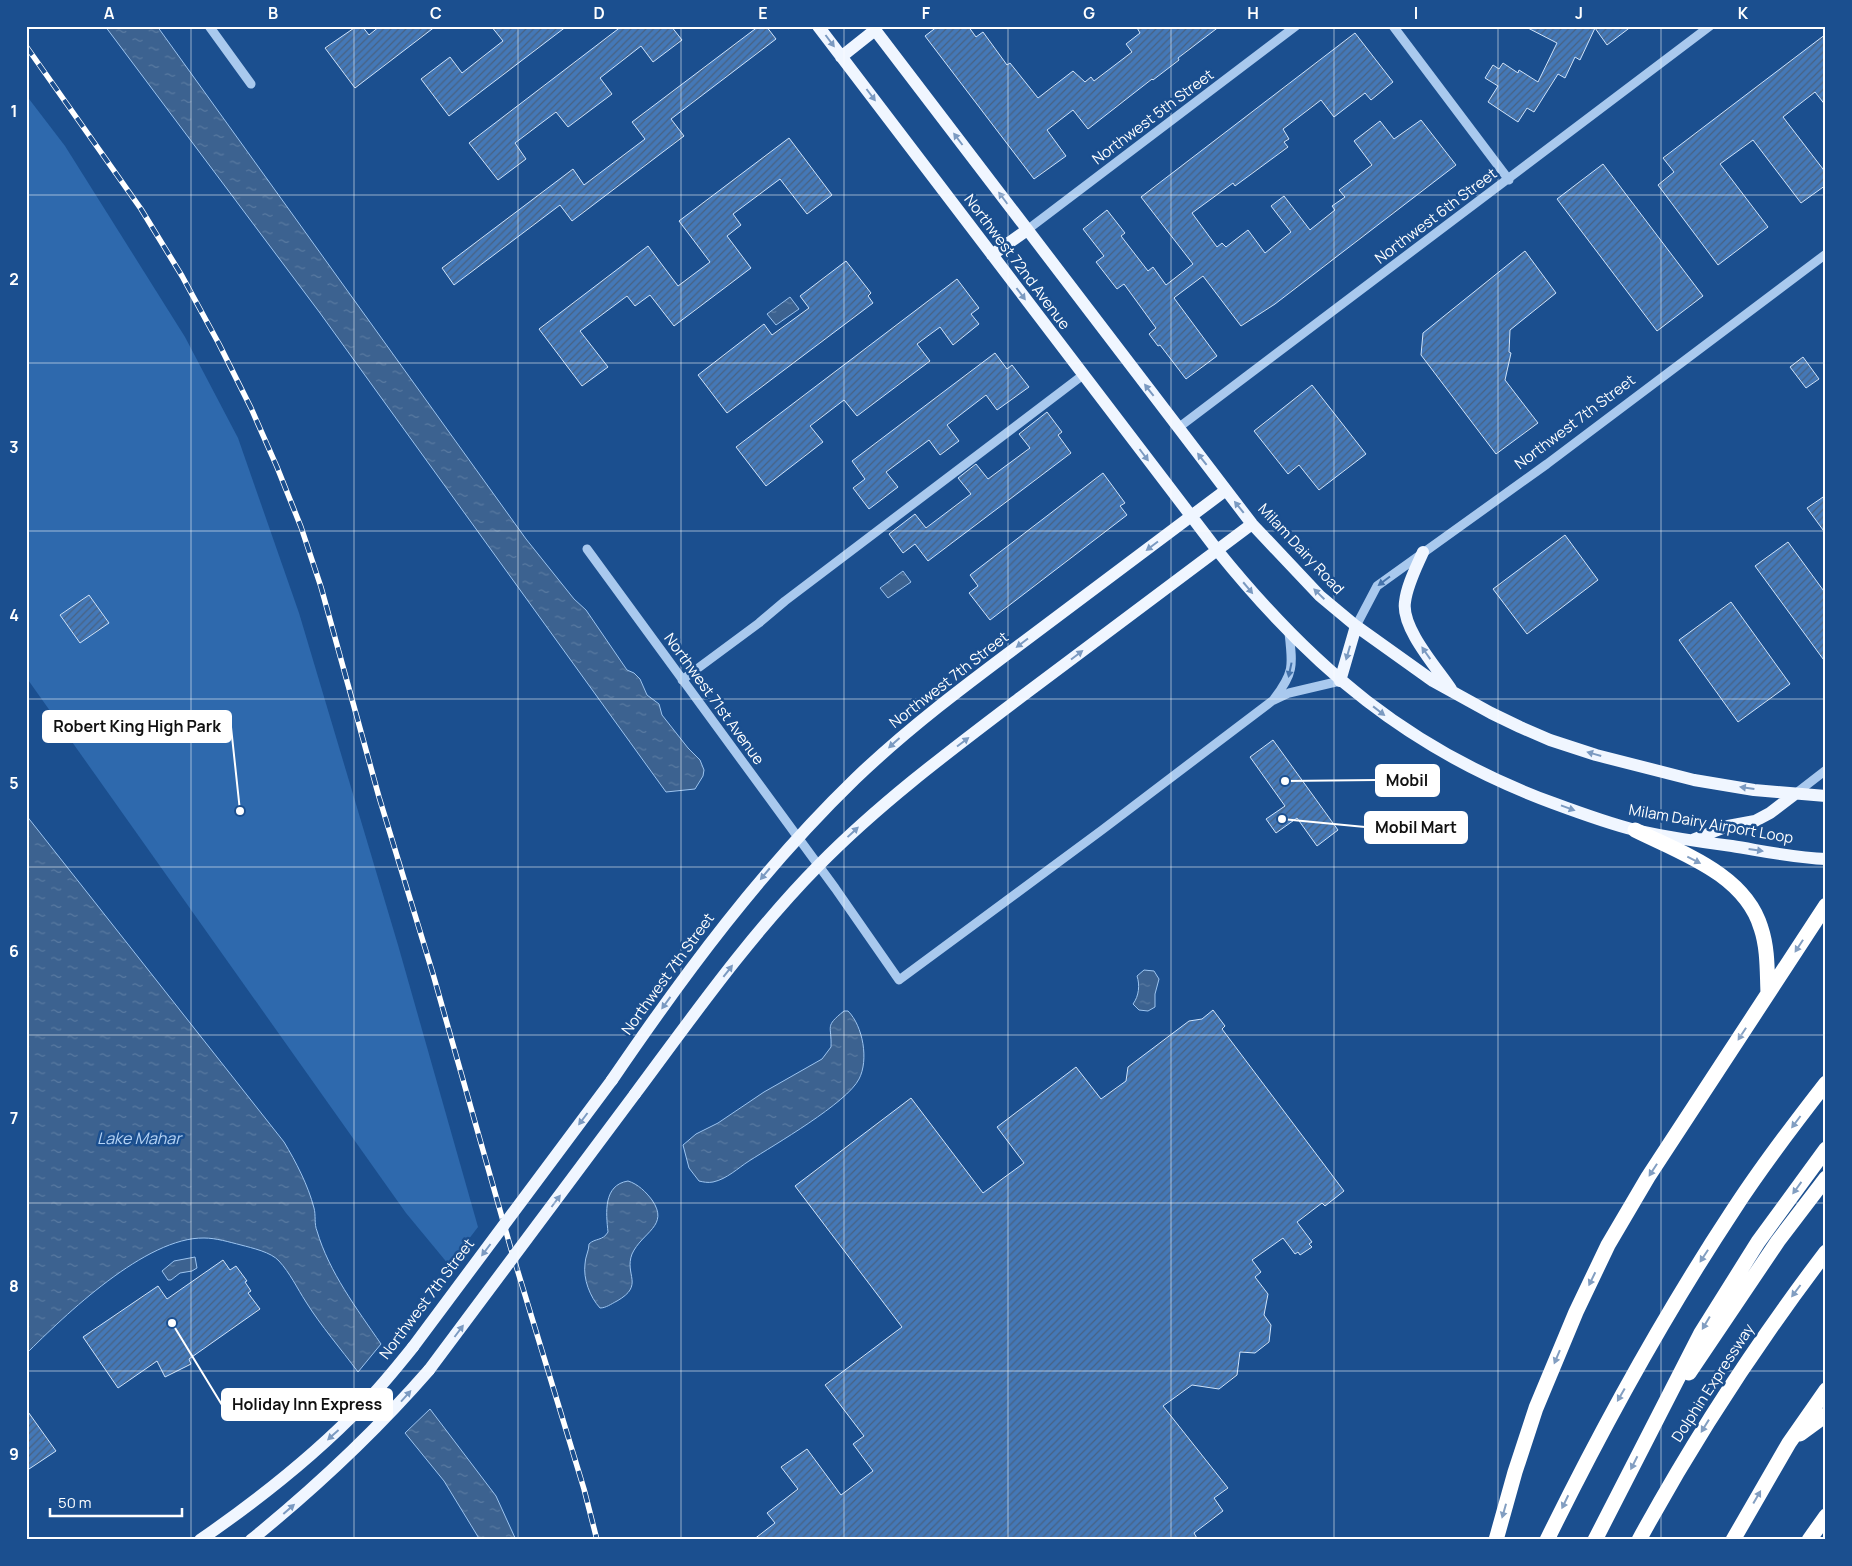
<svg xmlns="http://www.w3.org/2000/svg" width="1852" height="1566" font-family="Manrope,sans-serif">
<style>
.green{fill:#2e69ad}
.water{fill:url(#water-ripples);stroke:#9cc4f0}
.building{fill:url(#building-hatch);stroke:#cfe3fa}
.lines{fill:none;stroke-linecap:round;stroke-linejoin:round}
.minor{stroke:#a9c9ee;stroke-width:9}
.major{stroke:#f0f6ff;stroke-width:12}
.highway{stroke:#fff;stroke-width:15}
.rail-casing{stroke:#fff;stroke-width:5.5}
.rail{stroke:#1b4f8f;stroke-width:4;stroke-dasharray:11;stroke-linecap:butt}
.major-bridge{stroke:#f0f6ff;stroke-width:12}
.oneway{fill:#7b9ac1}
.oneway2{fill:#4674ac}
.oneway3{fill:#829ec1}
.grid{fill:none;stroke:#fff;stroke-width:1;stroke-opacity:0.55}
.labels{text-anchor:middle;stroke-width:5;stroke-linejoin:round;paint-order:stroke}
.street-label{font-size:15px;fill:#fff;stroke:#1b4f8f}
.water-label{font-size:16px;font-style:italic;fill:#b5d3f5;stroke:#1b4f8f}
.leader{fill:none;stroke:#fff;stroke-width:2}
.callout-dot{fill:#fff;stroke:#1b4f8f;stroke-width:2}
.callout{fill:#fff;stroke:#fff;stroke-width:2}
.callout-label{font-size:16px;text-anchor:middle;font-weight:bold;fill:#111}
.neatline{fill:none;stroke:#fff;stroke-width:2}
.grid-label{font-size:16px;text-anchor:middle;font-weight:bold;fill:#fff}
</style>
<defs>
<pattern id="water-ripples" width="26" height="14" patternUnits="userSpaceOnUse" patternTransform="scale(1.25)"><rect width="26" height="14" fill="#3c6290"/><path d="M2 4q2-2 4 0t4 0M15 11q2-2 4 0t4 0" fill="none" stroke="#597aa1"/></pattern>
<pattern id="building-hatch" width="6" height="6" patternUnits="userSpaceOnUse" patternTransform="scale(1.25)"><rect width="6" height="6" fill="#4478b7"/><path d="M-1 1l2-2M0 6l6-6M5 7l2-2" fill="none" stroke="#486282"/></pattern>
</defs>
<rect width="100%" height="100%" fill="#1b4f8f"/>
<path class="green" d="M26,95L65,146L185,337L238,438L299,613L398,945L478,1227L449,1265L406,1213L26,677Z"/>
<path class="water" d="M105,26H157L526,539L574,599L586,610L627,670L634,673L640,679L647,695L659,704L662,715L688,748L700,760L704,770L703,776L695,789L666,792L320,313Z
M790,297L799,309L776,325L767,314Z
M903,571L911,582L888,598L880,588Z
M26,815L284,1142C296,1162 308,1185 314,1208C316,1215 314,1224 317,1231C329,1272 357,1309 381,1344L358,1372C341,1349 321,1326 306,1302C297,1288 290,1273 279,1261C271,1252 252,1248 241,1245C229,1242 216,1238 204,1238C146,1237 65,1315 26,1354Z
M1144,970L1154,971L1159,979L1155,994V1007L1148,1011L1139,1010L1133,1004C1139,996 1140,985 1137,976Z
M844,1011H848C863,1026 869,1060 859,1079C847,1103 774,1145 749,1161C738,1168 727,1179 713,1182C708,1183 703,1182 699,1181L689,1168L683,1145L696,1134L718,1123L764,1092L822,1059L831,1047C832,1025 824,1027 844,1011Z
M628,1181C638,1184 646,1192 652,1200C670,1226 642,1232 632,1254C624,1275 645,1285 617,1301C611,1304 606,1308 600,1308C590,1297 583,1279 585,1264C585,1257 589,1251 589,1244C595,1238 603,1241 608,1232C606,1213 603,1185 628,1181Z
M195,1257L197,1268L192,1271L180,1273L171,1280H168L162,1271L174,1261Z
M430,1409L496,1496L516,1540H480L444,1481L405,1433Z"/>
<path class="building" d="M357,26H362L369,35L380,26H436L355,88L325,48Z
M491,26H567L449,116L421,79L450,57L462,73L503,41Z
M622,26H671L682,40L653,62L641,46L600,78L612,94L568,127L556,112L515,143L526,159L498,180L469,143Z
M759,26H766L776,39L671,119L684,136L572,221L560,205L454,285L442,268L573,169L584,185L645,139L632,122Z
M938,26H968L976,37L983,32L1007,65L1010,63L1038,98L1073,71L1085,82L1091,77L1094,81L1132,52L1126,44L1140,33L1136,26H1220L1178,58L1179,60L1153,80L1152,79L1088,129L1073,110L1047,130L1066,156L1034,179L925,36Z
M1524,26H1632L1607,45L1595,28L1580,60L1575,57L1565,78L1558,74L1534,112L1527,108L1518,122L1488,102L1498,86L1485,78L1493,65L1499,69L1503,63L1518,73L1519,70L1538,82L1557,43Z
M1355,33L1393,82L1371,100L1365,93L1334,117L1321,100L1283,129L1289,139L1284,142L1288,147L1235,186L1233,183L1192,213L1217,247L1222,243L1226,247L1248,230L1265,253L1291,232L1271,206L1284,196L1310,230L1311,229L1335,210L1332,206L1345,197L1339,190L1372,165L1354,141L1380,121L1394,139L1421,120L1456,165L1275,304L1241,326L1203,276L1175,297L1174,298L1217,356L1186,379L1160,345L1158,346L1149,334L1156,328L1124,284L1117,289L1096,262L1104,256L1083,229L1107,210L1125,233L1121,236L1148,271L1153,267L1166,285L1193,264L1141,197Z
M1826,34V106L1815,92L1783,117L1826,173V185L1801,203L1753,140L1720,164L1768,227L1718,265L1658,185L1674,172L1663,158Z
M789,138L832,195L807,214L780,179L733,214L741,225L727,236L751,268L674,326L650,295L635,306L627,296L580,331L608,367L582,386L539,329L648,246L678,286L710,262L679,221Z
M1603,164L1703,296L1657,331L1557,199Z
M1525,251L1556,293L1510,330L1509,352L1511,353L1505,380L1538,423L1496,454L1421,355L1423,333Z
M846,261L871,293L868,296L873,303L727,413L698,375L764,324L772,335L809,308L800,296Z
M957,279L979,308L971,314L979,324L953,345L940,327L917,344L930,361L857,416L844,400L810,426L823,442L766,486L736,447Z
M995,353L1007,369L1012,365L1029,387L997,410L986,395L947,425L959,441L940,455L929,440L886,472L898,487L869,509L853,488L865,479L852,461Z
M1803,357L1819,379L1806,388L1790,367Z
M1312,385L1366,454L1319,490L1299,465L1288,474L1254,431Z
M1047,412L1062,432L1058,435L1071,453L928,561L915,544L903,553L889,534L915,514L926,528L971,494L958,478L976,464L988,479L1030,448L1019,434Z
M1103,473L1125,503L1120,506L1127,515L990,620L969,593L978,586L970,575Z
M1826,495V534L1807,508Z
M1565,535L1598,580L1527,634L1493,589Z
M1788,542L1826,594V663L1755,566Z
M89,595L109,623L80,643L60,615Z
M1731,602L1790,684L1738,722L1679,640Z
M1273,740L1338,830L1317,846L1297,818L1276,833L1266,819L1285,806L1250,757Z
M1213,1010L1225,1026L1222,1029L1344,1191L1325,1206L1322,1203L1297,1222L1312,1242L1309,1244L1312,1247L1300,1255L1298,1252L1295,1254L1283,1238L1252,1260L1261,1272L1255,1277L1268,1294L1264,1315L1271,1325L1269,1342L1255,1353L1240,1352L1237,1375L1219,1389L1192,1385L1163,1406L1228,1488L1214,1498L1223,1511L1194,1533L1198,1540H753L775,1523L767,1513L798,1489L781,1467L807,1449L841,1495L873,1471L853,1444L864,1436L825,1385L902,1327L795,1186L911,1098L983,1193L1024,1163L997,1127L1076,1067L1101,1099L1126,1081L1128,1067L1189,1021L1202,1019Z
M223,1260L230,1270L236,1266L247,1281L245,1282L251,1291L248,1293L260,1309L189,1359L191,1364L165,1377L157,1361L118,1388L83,1337L158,1286L167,1299Z
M26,1409L56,1451L26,1471Z"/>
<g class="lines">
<path class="minor" d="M209,26L251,84
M1393,26L1509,180
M1027,230L1296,26
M1178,428L1710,26
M587,549L835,888L899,980L1102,830L1272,701L1289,693L1340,681
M1356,626L1377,586L1547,464L1826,254
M682,680L759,623L785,601L1083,375
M1274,699C1294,673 1293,666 1289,633
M1795,794L1826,770"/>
<path class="major" d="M818,26L1217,550C1312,668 1409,750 1553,803C1580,813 1607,823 1635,830C1667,837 1700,842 1732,846C1763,851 1795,858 1826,859
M872,26L1252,524L1320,596L1356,626L1433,681L1491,713L1520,727L1550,740L1596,755L1694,780L1754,790L1826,796
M841,57L875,30
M992,255L1027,230
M1423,552C1416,568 1407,585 1405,602C1401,628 1437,668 1451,689
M1340,681L1356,626
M1692,840L1728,826L1755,821L1770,813L1795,794
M612,1080C685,973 762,869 855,779C908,728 967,684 1026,640C1093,590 1159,540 1226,490
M635,1094C693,1016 750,935 819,865C880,803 951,750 1021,697C1098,639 1175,581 1252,524
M200,1540C258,1500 314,1456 363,1405C381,1387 397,1367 413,1347
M251,1540C315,1488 375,1432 429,1370"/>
<path class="highway" d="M1635,830C1681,853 1745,874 1761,928C1768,949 1767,971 1768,993
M1689,1373L1778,1241L1826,1178
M1800,1434L1826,1415
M1496,1540L1515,1472L1536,1408L1576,1312L1608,1245L1648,1177L1826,905
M1547,1540C1603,1426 1664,1315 1734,1209C1762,1166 1794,1124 1826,1083
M1595,1540L1701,1333L1758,1242L1826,1149
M1639,1540C1694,1439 1756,1344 1826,1252
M1733,1540L1789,1443L1826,1390
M1809,1540L1826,1516"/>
<g class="rail-casing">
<path id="rail" d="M26,46L141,209L182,276L219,344L251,408L277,467L301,527L321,587L379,797L433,974L511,1249L584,1489L597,1540"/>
</g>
<use href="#rail" class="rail"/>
<path class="major-bridge" d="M413,1347L612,1080
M429,1370L635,1094"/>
</g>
<defs><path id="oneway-solid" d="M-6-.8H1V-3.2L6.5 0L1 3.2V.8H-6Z" transform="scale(1.25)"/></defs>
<g class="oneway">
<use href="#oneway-solid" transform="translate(830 41) rotate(53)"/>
<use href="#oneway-solid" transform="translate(871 95) rotate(53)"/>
<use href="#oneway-solid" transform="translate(958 139) rotate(-127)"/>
<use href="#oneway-solid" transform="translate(1003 198) rotate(-127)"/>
<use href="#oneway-solid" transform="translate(1021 294) rotate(53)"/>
<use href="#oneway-solid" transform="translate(1149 390) rotate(-128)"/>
<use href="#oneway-solid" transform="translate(1144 455) rotate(53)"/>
<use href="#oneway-solid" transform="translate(1202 459) rotate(-128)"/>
<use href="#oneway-solid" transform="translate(1239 507) rotate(-129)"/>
<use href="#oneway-solid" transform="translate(1152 546) rotate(143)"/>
<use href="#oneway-solid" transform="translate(1248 588) rotate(50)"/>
<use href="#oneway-solid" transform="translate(1319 594) rotate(-136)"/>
<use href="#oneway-solid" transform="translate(1022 643) rotate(143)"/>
<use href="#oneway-solid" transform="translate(1348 653) rotate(106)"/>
<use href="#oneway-solid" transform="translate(1426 653) rotate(-125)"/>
<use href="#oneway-solid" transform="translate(1077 655) rotate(-37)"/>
<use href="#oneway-solid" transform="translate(1379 711) rotate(38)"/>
<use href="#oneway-solid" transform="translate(963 742) rotate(-37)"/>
<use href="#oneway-solid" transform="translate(894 743) rotate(138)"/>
<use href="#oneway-solid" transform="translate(1594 754) rotate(-164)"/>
<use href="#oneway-solid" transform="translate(1747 788) rotate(-172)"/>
<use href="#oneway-solid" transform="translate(1568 808) rotate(20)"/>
<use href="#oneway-solid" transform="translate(853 832) rotate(-43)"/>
<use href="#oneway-solid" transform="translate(1756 850) rotate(8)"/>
<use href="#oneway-solid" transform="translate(765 874) rotate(130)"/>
<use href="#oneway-solid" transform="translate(728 971) rotate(-52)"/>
<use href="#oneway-solid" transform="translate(666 1003) rotate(126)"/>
<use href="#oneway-solid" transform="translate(583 1119) rotate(127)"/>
<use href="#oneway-solid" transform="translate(556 1201) rotate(-53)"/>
<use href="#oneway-solid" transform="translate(486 1250) rotate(127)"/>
<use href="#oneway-solid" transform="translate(459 1331) rotate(-53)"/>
<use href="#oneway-solid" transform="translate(406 1396) rotate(-48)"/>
<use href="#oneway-solid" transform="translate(333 1435) rotate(138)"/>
<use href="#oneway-solid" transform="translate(289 1509) rotate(-41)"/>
</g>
<g class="oneway2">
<use href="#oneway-solid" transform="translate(1384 581) rotate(143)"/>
<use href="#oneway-solid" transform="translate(1290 670) rotate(102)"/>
</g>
<g class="oneway3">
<use href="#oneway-solid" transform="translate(1694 860) rotate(27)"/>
<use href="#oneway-solid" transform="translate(1799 946) rotate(123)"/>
<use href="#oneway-solid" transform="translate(1742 1034) rotate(123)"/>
<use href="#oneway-solid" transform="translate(1796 1122) rotate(127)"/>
<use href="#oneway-solid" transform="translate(1653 1170) rotate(123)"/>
<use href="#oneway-solid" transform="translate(1797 1188) rotate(126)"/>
<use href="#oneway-solid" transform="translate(1704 1256) rotate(123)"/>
<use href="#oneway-solid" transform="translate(1592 1279) rotate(116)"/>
<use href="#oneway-solid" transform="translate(1796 1291) rotate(127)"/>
<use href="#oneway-solid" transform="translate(1706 1323) rotate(121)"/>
<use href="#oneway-solid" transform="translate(1557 1357) rotate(113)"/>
<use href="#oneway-solid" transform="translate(1621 1395) rotate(120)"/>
<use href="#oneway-solid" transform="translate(1705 1426) rotate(122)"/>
<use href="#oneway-solid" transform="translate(1634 1463) rotate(117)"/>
<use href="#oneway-solid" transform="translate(1757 1497) rotate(-60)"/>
<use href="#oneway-solid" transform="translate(1565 1502) rotate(116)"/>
<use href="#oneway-solid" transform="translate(1504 1511) rotate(106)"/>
</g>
<path class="grid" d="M191,26V1540M354,26V1540M518,26V1540M681,26V1540M844,26V1540M1008,26V1540M1171,26V1540M1334,26V1540M1498,26V1540M1661,26V1540M26,195H1826M26,363H1826M26,531H1826M26,699H1826M26,867H1826M26,1035H1826M26,1203H1826M26,1371H1826"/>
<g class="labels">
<g class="street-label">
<text transform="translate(1153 117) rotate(-37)" y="5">Northwest 5th Street</text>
<text transform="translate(1436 216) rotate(-37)" y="5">Northwest 6th Street</text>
<text transform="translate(1017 262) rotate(53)" y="5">Northwest 72nd Avenue</text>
<text transform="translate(1575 422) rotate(-37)" y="5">Northwest 7th Street</text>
<text transform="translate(1301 549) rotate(47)" y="5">Milam Dairy Road</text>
<text transform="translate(949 680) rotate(-38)" y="5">Northwest 7th Street</text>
<text transform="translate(714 699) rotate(54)" y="5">Northwest 71st Avenue</text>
<text transform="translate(1711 824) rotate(10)" y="5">Milam Dairy Airport Loop</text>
<text transform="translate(668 974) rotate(-54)" y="5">Northwest 7th Street</text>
<text transform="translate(427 1299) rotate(-53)" y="5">Northwest 7th Street</text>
<text transform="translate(1713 1383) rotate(-57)" y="5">Dolphin Expressway</text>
</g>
<g class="water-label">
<text x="139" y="1144">Lake Mahar</text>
</g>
</g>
<path class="leader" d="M240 811L231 727M1285 781L1376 780M1282 819L1365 827M172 1323L222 1405"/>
<g class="callout-dot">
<circle cx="240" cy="811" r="5"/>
<circle cx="1285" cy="781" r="5"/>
<circle cx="1282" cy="819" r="5"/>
<circle cx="172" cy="1323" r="5"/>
</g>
<g class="callout">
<rect x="43" y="711" width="188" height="31" rx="5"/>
<rect x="1376" y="765" width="63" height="31" rx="5"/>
<rect x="1365" y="812" width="102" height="31" rx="5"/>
<rect x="222" y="1389" width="170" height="31" rx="5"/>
</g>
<g class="callout-label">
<text x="137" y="732">Robert King High Park</text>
<text x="1407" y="786">Mobil</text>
<text x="1416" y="833">Mobil Mart</text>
<text x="307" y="1410">Holiday Inn Express</text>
</g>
<rect width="1852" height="1566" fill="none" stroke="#1b4f8f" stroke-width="55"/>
<path d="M50 1508v8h132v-8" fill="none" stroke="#ffffff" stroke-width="2.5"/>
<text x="58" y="1508" font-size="15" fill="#ffffff" stroke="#1b4f8f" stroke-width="4" paint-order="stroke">50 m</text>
<rect x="28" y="28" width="1796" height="1510" class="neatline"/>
<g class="grid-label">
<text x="109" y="19">A</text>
<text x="273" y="19">B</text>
<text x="436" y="19">C</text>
<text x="599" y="19">D</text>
<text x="763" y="19">E</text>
<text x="926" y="19">F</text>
<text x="1089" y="19">G</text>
<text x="1253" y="19">H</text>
<text x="1416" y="19">I</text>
<text x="1579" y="19">J</text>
<text x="1743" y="19">K</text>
<text x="14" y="117">1</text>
<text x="14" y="285">2</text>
<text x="14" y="453">3</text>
<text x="14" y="621">4</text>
<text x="14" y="789">5</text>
<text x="14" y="957">6</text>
<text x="14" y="1124">7</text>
<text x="14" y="1292">8</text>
<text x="14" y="1460">9</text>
</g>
</svg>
